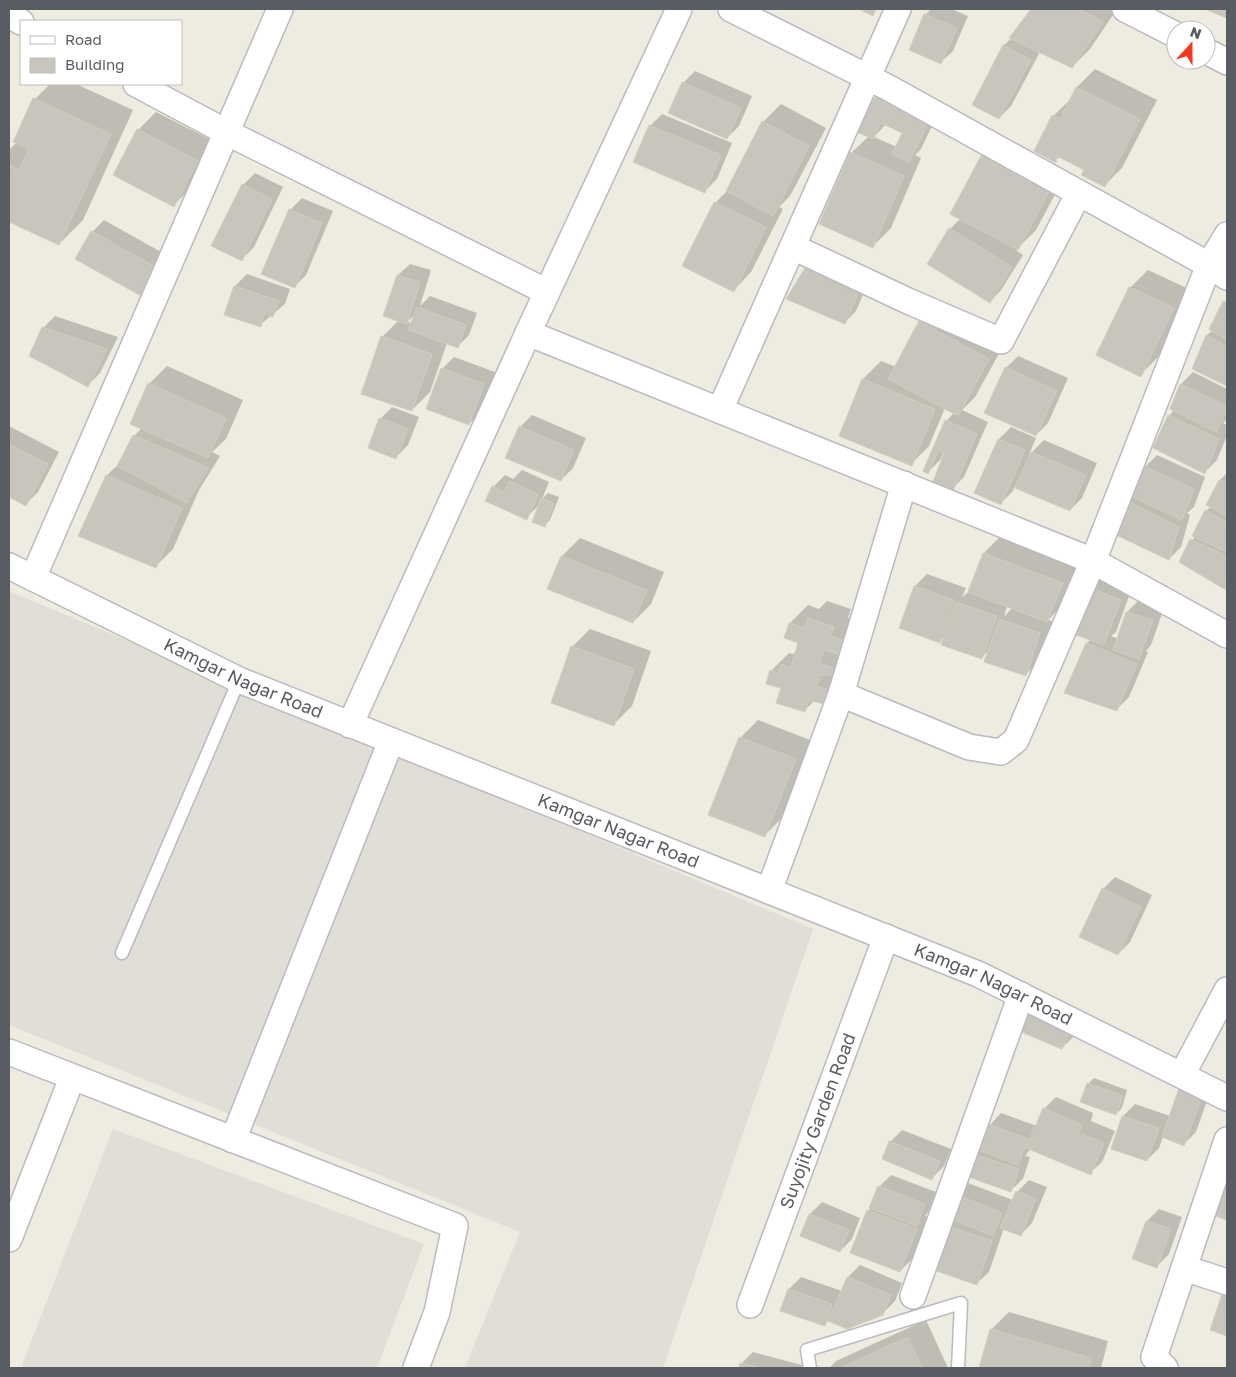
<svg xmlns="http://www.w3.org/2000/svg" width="1236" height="1377" font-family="'Golos Text',sans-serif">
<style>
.industrial{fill:#e1ded8}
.shadow{fill:#0003;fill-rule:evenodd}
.building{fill:#c8c5bd;stroke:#d3cdbe}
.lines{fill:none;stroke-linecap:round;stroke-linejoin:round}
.service-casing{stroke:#b8bbc1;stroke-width:15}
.minor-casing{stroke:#b8bbc1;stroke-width:28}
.service{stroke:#fff;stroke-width:12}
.minor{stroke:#fff;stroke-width:25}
.labels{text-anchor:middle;stroke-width:4;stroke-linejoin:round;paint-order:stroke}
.street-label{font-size:18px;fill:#595d63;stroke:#fff}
</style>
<rect width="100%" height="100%" fill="#eeebe0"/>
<path class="industrial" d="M9,591L813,929L663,1368H465L520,1232L9,1025Z
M113,1129L424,1244L377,1368H21Z"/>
<path class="shadow" d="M931,9H951L968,16L953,51L941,62L925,15Z
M1033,9H1117L1090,49L1072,67L1040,52L1011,106L999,118L973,104L1004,45L1012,38Z
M1095,69L1157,100L1122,168L1104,186L1086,169L1060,156L1055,161L1053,116L1072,98L1077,87Z
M695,71L752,96L739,126L727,138L683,83Z
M50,84H76L133,110L83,220L59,244L9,221V150L17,142L35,99Z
M887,86L939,111L921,149L915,155L921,158L891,228L873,246L851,153L869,136L875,98ZM886,124L903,133L897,147L874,137Z
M781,104L826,128L790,196L779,207L783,209L751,272L734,290L715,203L728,190L763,122Z
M156,112L215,142L192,187L174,205L138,130Z
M662,114L732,143L717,179L705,191L650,126Z
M1000,138L1066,174L1036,230L1016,250L1023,255L1001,290L990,302L928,264L950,229L961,218L951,213L982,156Z
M255,173L283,187L254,247L242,259L243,185Z
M302,198L333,211L306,275L294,287L290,210Z
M104,220L170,257L155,284L92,232Z
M410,264L431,270L420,306L430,296L477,313L469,335L457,347L447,343L430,392L412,410L382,337L399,320L398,275ZM416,313L412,323L407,322Z
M809,264L871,277L856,311L844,323Z
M1148,270L1191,290L1158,357L1140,375L1130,288Z
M247,274L290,289L285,304L260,325L235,286Z
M1227,299V384L1194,368L1207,335L1213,330L1224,302Z
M938,304L1006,341L975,397L962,410L988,422L964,477L952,489L946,453L944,452L940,460L928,472L946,421L954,413L945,408L929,446L911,464L841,435L863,379L881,361L896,367L920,322Z
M55,316L118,337L100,373L88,385L43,328Z
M1018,356L1068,378L1048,423L1036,435L1006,368Z
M454,357L495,372L481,412L469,424L442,369Z
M167,366L243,400L226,439L212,452L220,456L199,490L173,549L155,567L80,535L107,475L121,462L134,436L142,428L149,384Z
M1193,372L1227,389V419L1223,423L1227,425V435L1217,460L1205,472L1169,416L1174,410L1171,409L1181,384Z
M392,407L419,417L408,445L396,457L380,419Z
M532,415L586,438L573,468L561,480L520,427Z
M9,426L59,452L38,492L26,504L9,496Z
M1011,427L1036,438L1029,455L1044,440L1097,463L1082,498L1070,510L1015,486L1013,491L1001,503L975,492L999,439Z
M1157,455L1205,477L1194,507L1187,513L1190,515L1181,547L1169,559L1128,502L1134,496L1145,467Z
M522,470L549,482L542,499L548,493L559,497L550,520L544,526L540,504L526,518L493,487L505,475L513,479Z
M1227,473V588L1226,589L1180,561L1195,536L1206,511L1211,506L1220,480Z
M1002,535L1080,565L1065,603L1048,620L1052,621L1037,663L1025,675L990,649L982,657L946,635L939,641L901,628L915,586L927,574L966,588L962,597L970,591L984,553ZM1007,606L1012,608L1004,617Z
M580,538L664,572L651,604L633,622L549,588L562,556Z
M1101,576L1132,588L1116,632L1111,636L1118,639L1127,612L1139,600L1164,608L1151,645L1146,651L1148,652L1129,697L1117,709L1066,692L1087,643L1091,639L1089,588Z
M827,601L851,609L848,618L863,623L844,686L815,700L805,710L782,688L771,671L789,653L793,654L798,649L800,643L785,638L790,623L808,605L819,609Z
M590,629L651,651L632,706L614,724L572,647Z
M758,720L813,741L782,818L764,836L740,738Z
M1115,877L1152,895L1130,942L1118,954L1103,889Z
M1082,1018L1074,1036L1062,1048L1021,1030Z
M1094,1078L1127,1090L1122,1108L1116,1114L1088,1084Z
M1214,1081L1196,1132L1184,1144L1163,1137L1159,1148L1147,1160L1113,1148L1123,1116L1135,1104L1170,1116Z
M1056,1097L1093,1113L1091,1121L1115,1131L1102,1162L1090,1173L1031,1148L1025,1156L1030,1157L1023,1179L1011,1190L971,1153L983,1141L990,1125L1001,1113L1037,1126L1044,1109Z
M902,1130L951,1149L944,1166L932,1178L890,1142Z
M891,1175L936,1192L928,1212L925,1216L928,1217L912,1259L900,1271L868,1211L871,1208L879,1187Z
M1227,1179V1219L1210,1212L1219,1187Z
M1029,1180L1047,1187L1032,1223L1020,1235L1004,1228L989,1272L977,1283L930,1268L956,1195L968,1183L1013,1200L1017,1192Z
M822,1202L860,1218L852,1239L840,1251L801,1235L810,1214Z
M1159,1209L1182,1217L1169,1254L1157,1266L1147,1221Z
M860,1265L902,1283L895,1301L882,1314L829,1320L824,1325L782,1311L789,1289L801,1277L842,1291L848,1277Z
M1009,1312L1108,1341L1101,1368H980L991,1330Z
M926,1320L948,1368H829L836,1361Z
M753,1352L802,1365L801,1368H740L741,1364Z"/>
<path class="building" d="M859,9H876L873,16Z
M1031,9H1079L1103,22L1072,68L1009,38Z
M1205,9H1227V16L1226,18Z
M924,14L957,28L941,64L909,50Z
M1003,45L1031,60L999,119L972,105Z
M682,82L741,108L727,139L668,113Z
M1076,87L1140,119L1105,187L1081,175L1084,170L1057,156L1056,163L1034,151L1052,115L1060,119Z
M33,98L111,134L59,245L9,222V165L19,170L29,149L13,142Z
M874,98L928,123L909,163L892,154L902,133L881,123L873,139L857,132Z
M762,121L809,146L773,216L726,191Z
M649,125L721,155L705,193L633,162Z
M137,129L198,161L174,207L113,175Z
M850,152L904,176L873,248L819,224Z
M981,156L1049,192L1018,250L950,214Z
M242,184L272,199L242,261L211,246Z
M714,202L766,227L734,292L682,266Z
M289,209L322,223L295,288L261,274Z
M949,228L1012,267L990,303L927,264Z
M91,231L159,269L143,297L75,259Z
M808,263L860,289L845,324L786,299Z
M397,275L420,282L407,324L383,316Z
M234,286L279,301L273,317L264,314L261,327L224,315Z
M1129,287L1174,308L1141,377L1096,355Z
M1223,301L1227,304V340L1209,329Z
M417,307L466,325L458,348L408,330Z
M919,321L989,359L958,416L888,379Z
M42,327L107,349L88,387L29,356Z
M1206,335L1227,347V386L1192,369Z
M381,336L432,354L412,411L361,394Z
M1005,367L1057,391L1036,436L984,413Z
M441,368L484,384L469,425L426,409Z
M862,379L935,409L912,466L839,436Z
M148,383L226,418L208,458L130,424Z
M1180,384L1227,406V410L1216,432L1170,409Z
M1168,415L1219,439L1205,474L1153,448Z
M379,418L408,429L396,459L368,448Z
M945,420L977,434L953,491L933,482L944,453L938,451L928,474L923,471Z
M519,426L574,450L561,481L505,458Z
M133,435L209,468L187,503L117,466Z
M998,439L1025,450L1001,505L974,493Z
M9,444L48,464L26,506L9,497Z
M1031,452L1086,475L1070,511L1015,488Z
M1144,466L1194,489L1182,520L1131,496Z
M106,475L182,508L156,568L78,536Z
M1219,480L1227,483V516L1206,505Z
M509,481L538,494L527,520L485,501L492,486L505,492Z
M541,498L554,503L545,527L532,522Z
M1127,501L1179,527L1169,560L1114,534Z
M1205,510L1227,522V552L1192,536Z
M1190,539L1227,556L1226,590L1179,562Z
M983,553L1063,583L1047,622L968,592Z
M561,556L647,590L633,623L547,589Z
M914,586L954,600L940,643L899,628Z
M1088,587L1121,600L1104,645L1071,633Z
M956,602L997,616L982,659L941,645Z
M1126,612L1153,620L1139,659L1113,650Z
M808,618L834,627L831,636L846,641L841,655L824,650L819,663L839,670L837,675H820L817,686L832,691L827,705L809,700L805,712L776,703L781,688L766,684L770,670L778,673L781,664L791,667L798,643L784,638L789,623L805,628Z
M999,619L1040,633L1026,676L984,662Z
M1086,643L1137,664L1117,711L1064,693Z
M571,646L634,669L614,726L551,703Z
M739,737L796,759L765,837L708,815Z
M1102,888L1141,907L1118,955L1079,937Z
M1028,1011L1071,1030L1062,1049L1019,1031Z
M1087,1083L1123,1096L1116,1115L1080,1102Z
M1180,1085L1203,1093L1184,1146L1162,1137Z
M1043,1108L1082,1125L1079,1133L1104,1143L1091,1175L1026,1148Z
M1122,1116L1159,1128L1147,1161L1111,1149Z
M988,1124L1028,1139L1018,1165L979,1150Z
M889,1141L940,1161L932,1180L882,1159Z
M970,1153L1019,1169L1011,1192L963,1175Z
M878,1186L925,1204L917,1226L869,1208Z
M1218,1186L1227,1190V1220L1208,1213Z
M1016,1191L1036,1199L1021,1236L1000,1228Z
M955,1194L1002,1213L993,1236L946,1217Z
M867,1210L917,1229L900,1272L850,1253Z
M809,1214L849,1230L840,1252L800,1236Z
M1146,1221L1171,1229L1157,1268L1132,1259Z
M943,1224L992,1241L977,1285L928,1268Z
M847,1277L891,1295L883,1315L847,1329L828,1321Z
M1224,1288L1227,1290V1336L1210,1330Z
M788,1289L832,1304L825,1326L780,1311Z
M990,1329L1091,1358L1089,1368H979Z
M908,1337L922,1368H840Z
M740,1363L760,1368H739Z"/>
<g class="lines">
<g class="service-casing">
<path id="service" d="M122,953L239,680
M810,1368L807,1350L961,1303L958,1368"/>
</g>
<g class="minor-casing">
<g id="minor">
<path d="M731,9L887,87L1209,265L1093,561L1016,740L1001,752L969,747L841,694"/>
<path d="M1125,9L1176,35"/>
<path d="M9,15L21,22"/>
<path d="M1206,51L1227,62"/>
<path d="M136,84L228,133L547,292"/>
<path d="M1227,235L1209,265L1227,277"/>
<path d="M793,247L908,301L1001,341L1079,193"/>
<path d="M528,333L1093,561L1227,635"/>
<path d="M720,410L898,9"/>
<path id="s1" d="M9,566L239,680L978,974L1227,1098"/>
<path d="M33,578L280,9"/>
<path d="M350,725L528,333L679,9"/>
<path d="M769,891L841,694L904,484"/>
<path d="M9,1052L455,1226L437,1312L416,1368"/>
<path d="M1182,1075L1227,990"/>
<path d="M233,1140L391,741"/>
<path d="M9,1239L72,1078"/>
<path d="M1184,1268L1227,1282"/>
<path d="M913,1296L1021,995"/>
<path id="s2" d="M750,1305L886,937"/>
<path d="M1165,1368L1154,1357L1227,1140"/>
</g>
</g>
<use href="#service" class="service"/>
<use href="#minor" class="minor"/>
</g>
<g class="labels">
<g class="street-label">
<text dy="6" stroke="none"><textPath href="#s1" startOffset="260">Kamgar Nagar Road</textPath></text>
<text dy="6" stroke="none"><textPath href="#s1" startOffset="665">Kamgar Nagar Road</textPath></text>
<text dy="6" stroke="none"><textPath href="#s1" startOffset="1070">Kamgar Nagar Road</textPath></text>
<text dy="6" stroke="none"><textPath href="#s2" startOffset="196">Suyojity Garden Road</textPath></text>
</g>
</g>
<rect width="1236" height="1377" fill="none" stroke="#595d63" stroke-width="20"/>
<rect x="20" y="20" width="162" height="65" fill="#ffffff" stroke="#bdbec1"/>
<rect x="30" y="36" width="25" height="8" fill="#ffffff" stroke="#bdbec1"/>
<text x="65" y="45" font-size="15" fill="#595d63">Road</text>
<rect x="30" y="58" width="25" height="15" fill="#c8c5bd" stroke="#bdbec1"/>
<text x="65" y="70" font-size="15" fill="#595d63">Building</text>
<g transform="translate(1191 45) rotate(21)"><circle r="24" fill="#ffffff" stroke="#bdbec1"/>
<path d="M0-4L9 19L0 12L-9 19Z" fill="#f9361b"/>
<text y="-8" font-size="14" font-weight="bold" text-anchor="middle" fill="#595d63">N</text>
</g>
</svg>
